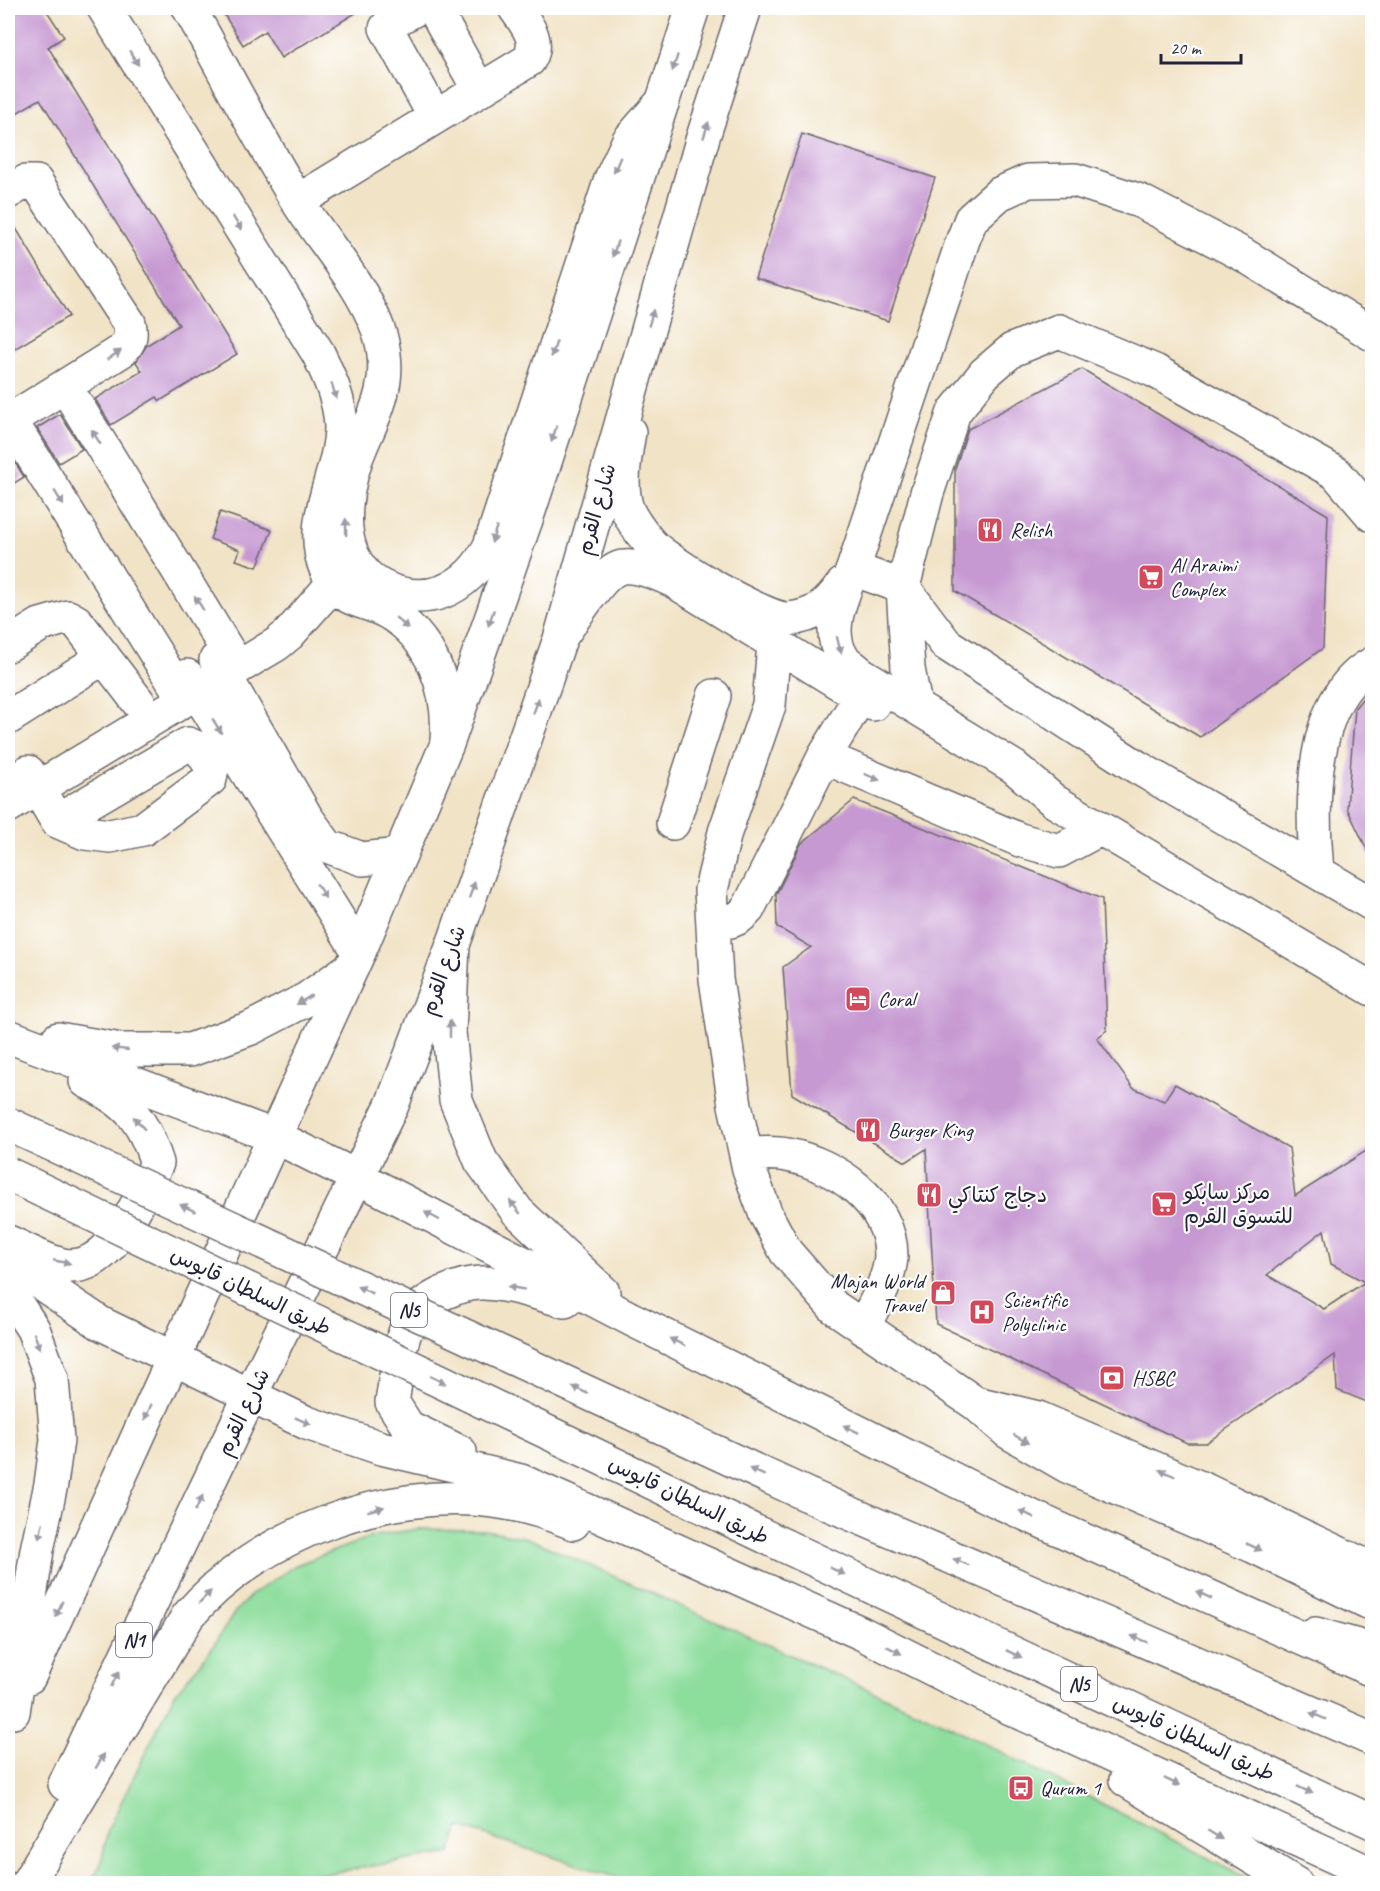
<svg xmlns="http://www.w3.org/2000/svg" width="1380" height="1891" font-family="Caveat,'Playpen Sans Arabic',sans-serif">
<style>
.green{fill:#8ddd9c;stroke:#58806c;stroke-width:1.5}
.building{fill:#c699d2;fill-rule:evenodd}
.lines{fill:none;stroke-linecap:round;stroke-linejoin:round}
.minor-casing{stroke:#6a666c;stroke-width:36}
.major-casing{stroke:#6a666c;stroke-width:36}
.highway-casing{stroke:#6a666c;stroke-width:36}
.minor{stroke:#fff;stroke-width:33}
.major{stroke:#fff;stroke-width:33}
.highway{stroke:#fff;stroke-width:33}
.highway-bridge-casing{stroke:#6a666c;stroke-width:36;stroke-linecap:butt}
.highway-bridge{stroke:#fff;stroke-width:33}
.oneway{fill:#9c9ca7}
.labels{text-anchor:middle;stroke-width:4.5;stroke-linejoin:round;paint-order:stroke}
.shield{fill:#fff;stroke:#646476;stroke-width:1.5}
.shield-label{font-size:20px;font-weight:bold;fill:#22223b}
.street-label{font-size:21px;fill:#22223b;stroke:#fff}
.poi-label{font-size:21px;fill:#22223b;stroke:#fff;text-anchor:start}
</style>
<rect width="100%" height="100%" fill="#fff"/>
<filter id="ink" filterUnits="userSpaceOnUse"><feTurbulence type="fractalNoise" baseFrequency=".0167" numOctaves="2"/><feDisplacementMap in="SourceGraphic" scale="12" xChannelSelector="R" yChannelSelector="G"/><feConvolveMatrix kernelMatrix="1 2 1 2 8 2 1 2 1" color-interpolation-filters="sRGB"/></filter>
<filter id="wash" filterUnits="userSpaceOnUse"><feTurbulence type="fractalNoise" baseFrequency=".008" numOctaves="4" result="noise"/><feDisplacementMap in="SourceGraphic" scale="24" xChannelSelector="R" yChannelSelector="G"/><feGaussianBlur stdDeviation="1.35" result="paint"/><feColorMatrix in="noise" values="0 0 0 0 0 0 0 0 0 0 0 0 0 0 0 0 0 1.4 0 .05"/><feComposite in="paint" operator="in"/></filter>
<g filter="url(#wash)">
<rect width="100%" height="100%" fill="#f1e3c6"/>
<path class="green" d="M417,1529L485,1530L528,1538L950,1726L1257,1883H635L459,1827L450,1853L324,1874L295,1875L260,1883H90L101,1864L108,1829L174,1695L210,1651L235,1612L250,1596L296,1565L371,1537Z"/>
<g id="blocks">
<path class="building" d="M8,8H45L64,37L48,47L237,354L160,401L157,397L111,425L95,399L142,371L136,362L147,345L179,325L40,99L8,118Z
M220,8H364L281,58L265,31L243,45Z
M802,134L935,178L888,321L755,278Z
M8,215L69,316L8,353Z
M1082,369L1328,515L1323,648L1200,737L955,591V469L968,429Z
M60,414L82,449L59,463L37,428Z
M8,451L24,477L8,487Z
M220,512L272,530L257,567L236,560L240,550L210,539Z
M1369,690L1372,691V860L1347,808L1355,708Z
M854,800L1102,899L1107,1030L1097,1038L1133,1088L1164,1101L1175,1084L1289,1148L1295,1196L1372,1147V1404L1337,1390L1335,1355L1206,1443H1187L936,1324L926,1149L906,1162L792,1094L783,967L811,947L777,927L776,895L801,844ZM1324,1230L1331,1264L1365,1282L1324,1309L1267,1275Z"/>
</g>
</g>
<g filter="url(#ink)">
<use href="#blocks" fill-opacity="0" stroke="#6a666c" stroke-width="1.5"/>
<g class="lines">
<g class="minor-casing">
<path id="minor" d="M104,8L318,353C329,376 340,400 341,426C341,475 306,521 326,569C341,604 359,597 387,612C432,636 451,692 447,741
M189,8C225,72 259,139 298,202C324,243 361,283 378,329C385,348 387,371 382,391C377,415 364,436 356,459C342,501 335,561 381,586C400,596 421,599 442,592C465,583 479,567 490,546L611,179L629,140L663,101
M417,8L390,23L386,28L435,117
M434,8L479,90
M8,192L25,182H36L129,323C132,336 130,342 121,351L65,386
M298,201L529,60C541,40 526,24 515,8
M1372,334L1244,255L1140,201L1075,180L1028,181L999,194L971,219L963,240L853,569C843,595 825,629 842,657C846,663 855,668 860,673L1014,767L1054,801L1372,989
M629,432C625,456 619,485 627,509C631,519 642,534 650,543C665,561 767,621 789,619C816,616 828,605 843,584
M853,569L903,587L946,644L1137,767L1372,904
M562,635C574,619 603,569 623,567C639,565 658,574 672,580L873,704
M774,643L769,705L725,832L711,890L716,979L735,1105L749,1169L766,1215L786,1252L834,1307L975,1403L1008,1432L1067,1466L1253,1546L1372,1604
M8,645L40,625L68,617L77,622L139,703
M216,660L306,817L327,846L362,859L400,855
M187,676L359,952
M174,683L10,420L65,386L229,653
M860,697L824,757L1020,840L1059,851L1100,829
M915,705L908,669L903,587L927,493L954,412L985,373L1012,350L1059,331L1155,371L1336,473L1372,515
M8,718L104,657
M28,772L57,821L85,833L110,836L143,829L210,779L212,768L200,749L188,744L57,821
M8,806L277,644L289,634L347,568
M673,823L714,696
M1317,870C1311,807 1309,699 1372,664
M713,922C728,923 738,921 748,909L824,757
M746,1154C760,1154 774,1152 787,1155C835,1164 891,1202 891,1256C890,1280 873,1306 863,1328
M980,1404L1038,1418L1205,1490L1372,1569
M1316,1634L1372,1650"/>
</g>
<g class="major-casing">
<path id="major" d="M173,1359L359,952L447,744L528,514L693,8
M250,1396L392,1105L453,945L560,639L703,137L745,8"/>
</g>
<g class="highway-casing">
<path id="highway" d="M453,945L449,1032L456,1100L481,1161L517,1211L603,1292
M8,1036L276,1137L359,1178L633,1320L997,1501L1372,1670
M58,1039L121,1050H190L251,1028L307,999L352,967
M8,1242C25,1249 45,1261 63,1265C111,1275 141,1196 157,1163C142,1117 128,1103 86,1081
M8,1261L100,1323L307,1423L381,1448L521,1481L861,1633L1004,1705L1372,1874
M231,1281L271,1300
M8,1291L33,1329L52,1379L57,1440L51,1484L37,1550L13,1712
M460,1452L408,1427L392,1402C397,1376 398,1340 412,1317C424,1298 462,1282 484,1283C512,1284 539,1294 565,1301
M810,1496L1372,1739
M785,1546L1372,1822
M29,1677L173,1359
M1126,1780L1296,1884
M65,1784L250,1396
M27,1884L188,1616C258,1534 386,1487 493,1501C519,1504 549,1513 573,1523"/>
</g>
<use href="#minor" class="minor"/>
<use href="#major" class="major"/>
<use href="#highway" class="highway"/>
<g class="highway-bridge-casing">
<path id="highway-bridge" d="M8,1124L810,1496
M8,1174L231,1281
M271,1300L785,1546"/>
</g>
<use href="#highway-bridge" class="highway-bridge"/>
</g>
<defs><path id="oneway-solid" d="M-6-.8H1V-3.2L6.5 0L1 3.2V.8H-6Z" transform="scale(1.5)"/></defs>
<g class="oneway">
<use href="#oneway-solid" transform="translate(134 58) rotate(58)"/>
<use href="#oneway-solid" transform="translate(675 63) rotate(108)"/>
<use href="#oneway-solid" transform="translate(706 130) rotate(-72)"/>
<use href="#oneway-solid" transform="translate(617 165) rotate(113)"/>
<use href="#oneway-solid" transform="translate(237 223) rotate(58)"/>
<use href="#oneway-solid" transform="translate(615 249) rotate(108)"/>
<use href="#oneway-solid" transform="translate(651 318) rotate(-74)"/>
<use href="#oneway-solid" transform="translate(554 349) rotate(108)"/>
<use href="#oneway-solid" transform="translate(114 355) rotate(-34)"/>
<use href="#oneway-solid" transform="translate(334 391) rotate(73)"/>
<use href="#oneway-solid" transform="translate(554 434) rotate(108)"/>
<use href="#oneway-solid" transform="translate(96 437) rotate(-122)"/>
<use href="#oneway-solid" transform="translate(59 498) rotate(58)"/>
<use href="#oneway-solid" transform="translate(346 527) rotate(-91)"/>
<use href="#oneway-solid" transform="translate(494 535) rotate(107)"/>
<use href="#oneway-solid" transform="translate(199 603) rotate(-122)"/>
<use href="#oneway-solid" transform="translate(491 618) rotate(109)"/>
<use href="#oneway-solid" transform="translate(402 623) rotate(41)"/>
<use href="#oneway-solid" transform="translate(839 645) rotate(75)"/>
<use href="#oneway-solid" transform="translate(536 706) rotate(-71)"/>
<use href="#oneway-solid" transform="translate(217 726) rotate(58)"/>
<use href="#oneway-solid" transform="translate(872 777) rotate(23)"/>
<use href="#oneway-solid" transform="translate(472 890) rotate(-71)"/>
<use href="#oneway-solid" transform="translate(321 891) rotate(58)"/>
<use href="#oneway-solid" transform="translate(304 1000) rotate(149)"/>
<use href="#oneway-solid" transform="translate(450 1029) rotate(-90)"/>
<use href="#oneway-solid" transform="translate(120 1049) rotate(-174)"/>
<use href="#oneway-solid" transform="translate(139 1123) rotate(-131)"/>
<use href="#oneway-solid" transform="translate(515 1207) rotate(-129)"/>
<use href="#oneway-solid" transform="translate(188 1208) rotate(-155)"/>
<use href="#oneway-solid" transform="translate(432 1216) rotate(-152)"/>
<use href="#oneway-solid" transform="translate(62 1262) rotate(11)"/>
<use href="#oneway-solid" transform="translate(516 1288) rotate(-170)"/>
<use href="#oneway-solid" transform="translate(365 1290) rotate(-155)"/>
<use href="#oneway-solid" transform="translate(37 1341) rotate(69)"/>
<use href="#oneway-solid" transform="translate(677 1342) rotate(-154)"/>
<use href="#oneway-solid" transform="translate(438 1380) rotate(26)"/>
<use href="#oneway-solid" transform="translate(580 1390) rotate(-155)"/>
<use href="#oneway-solid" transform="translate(148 1412) rotate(114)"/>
<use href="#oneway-solid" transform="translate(303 1421) rotate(24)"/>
<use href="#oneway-solid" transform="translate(851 1429) rotate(-154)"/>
<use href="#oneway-solid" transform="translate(1021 1439) rotate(30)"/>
<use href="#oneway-solid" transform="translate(757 1472) rotate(-155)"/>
<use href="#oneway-solid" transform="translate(1167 1473) rotate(-157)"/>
<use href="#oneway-solid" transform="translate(199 1503) rotate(-64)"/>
<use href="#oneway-solid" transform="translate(376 1509) rotate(-15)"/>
<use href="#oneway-solid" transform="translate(1027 1514) rotate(-155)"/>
<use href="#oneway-solid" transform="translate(41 1531) rotate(102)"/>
<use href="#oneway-solid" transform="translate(1254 1547) rotate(25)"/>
<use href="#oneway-solid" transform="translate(961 1562) rotate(-157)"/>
<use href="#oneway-solid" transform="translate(837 1571) rotate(25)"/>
<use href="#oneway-solid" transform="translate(1204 1595) rotate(-155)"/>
<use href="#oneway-solid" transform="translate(205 1597) rotate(-45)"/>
<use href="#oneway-solid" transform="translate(59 1609) rotate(114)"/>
<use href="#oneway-solid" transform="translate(1139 1639) rotate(-157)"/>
<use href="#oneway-solid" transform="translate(894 1650) rotate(27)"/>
<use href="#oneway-solid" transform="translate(1014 1654) rotate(25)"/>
<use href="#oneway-solid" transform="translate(115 1679) rotate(-64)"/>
<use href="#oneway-solid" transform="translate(1318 1716) rotate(-157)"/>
<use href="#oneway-solid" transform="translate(100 1761) rotate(-59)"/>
<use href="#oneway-solid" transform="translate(1172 1782) rotate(25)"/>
<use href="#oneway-solid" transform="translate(1305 1790) rotate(25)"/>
<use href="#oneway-solid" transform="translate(1215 1835) rotate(32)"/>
</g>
</g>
<defs>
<g id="restaurant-square" transform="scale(1.35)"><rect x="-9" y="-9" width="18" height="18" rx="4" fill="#d1495b" stroke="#fff"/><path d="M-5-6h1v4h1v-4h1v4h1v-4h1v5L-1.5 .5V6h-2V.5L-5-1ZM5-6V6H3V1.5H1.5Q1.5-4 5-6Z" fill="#fff"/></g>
<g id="supermarket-square" transform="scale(1.35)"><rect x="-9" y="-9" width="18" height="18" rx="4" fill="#d1495b" stroke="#fff"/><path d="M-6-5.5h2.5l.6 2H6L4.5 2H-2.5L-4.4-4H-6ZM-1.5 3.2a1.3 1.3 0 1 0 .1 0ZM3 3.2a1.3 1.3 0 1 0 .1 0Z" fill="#fff"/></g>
<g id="hotel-square" transform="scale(1.35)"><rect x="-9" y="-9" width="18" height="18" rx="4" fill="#d1495b" stroke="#fff"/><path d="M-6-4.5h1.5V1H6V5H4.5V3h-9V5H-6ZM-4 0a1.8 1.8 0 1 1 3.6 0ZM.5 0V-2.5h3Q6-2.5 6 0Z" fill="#fff"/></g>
<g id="shop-square" transform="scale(1.35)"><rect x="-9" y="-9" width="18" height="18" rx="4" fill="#d1495b" stroke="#fff"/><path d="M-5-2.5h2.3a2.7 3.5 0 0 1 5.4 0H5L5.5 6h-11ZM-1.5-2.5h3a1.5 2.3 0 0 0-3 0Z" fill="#fff"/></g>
<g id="hospital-square" transform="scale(1.35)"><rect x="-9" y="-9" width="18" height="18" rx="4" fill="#d1495b" stroke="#fff"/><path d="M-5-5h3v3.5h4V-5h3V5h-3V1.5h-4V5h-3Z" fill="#fff"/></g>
<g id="bank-square" transform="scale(1.35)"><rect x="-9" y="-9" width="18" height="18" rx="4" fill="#d1495b" stroke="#fff"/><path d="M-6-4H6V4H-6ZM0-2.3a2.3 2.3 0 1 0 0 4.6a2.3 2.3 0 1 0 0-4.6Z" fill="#fff"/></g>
<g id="bus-square" transform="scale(1.35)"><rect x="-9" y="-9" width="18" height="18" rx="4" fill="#d1495b" stroke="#fff"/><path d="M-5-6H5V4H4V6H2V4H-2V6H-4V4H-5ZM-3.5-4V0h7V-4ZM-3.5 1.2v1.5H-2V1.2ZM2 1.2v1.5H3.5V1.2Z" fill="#fff"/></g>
</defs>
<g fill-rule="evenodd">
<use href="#restaurant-square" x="990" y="530"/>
<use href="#supermarket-square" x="1151" y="577"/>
<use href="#hotel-square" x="858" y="999"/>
<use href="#restaurant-square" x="868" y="1130"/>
<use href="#restaurant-square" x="929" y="1195"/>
<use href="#supermarket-square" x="1164" y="1204"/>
<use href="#shop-square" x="943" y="1293"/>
<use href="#hospital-square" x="982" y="1312"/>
<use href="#bank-square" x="1112" y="1378"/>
<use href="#bus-square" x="1021" y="1788"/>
</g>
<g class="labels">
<g class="shield">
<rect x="391" y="1293" width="36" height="34" rx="4.5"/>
<rect x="116" y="1623" width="36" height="34" rx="4.5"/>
<rect x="1061" y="1667" width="36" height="34" rx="4.5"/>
</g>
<g class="shield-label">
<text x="409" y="1317">N5</text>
<text x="134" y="1647">N1</text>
<text x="1079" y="1691">N5</text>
</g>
<g class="street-label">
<text transform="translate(596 509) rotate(-74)" y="7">شارع القرم</text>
<text transform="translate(443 970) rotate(-70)" y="7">شارع القرم</text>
<text transform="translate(251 1291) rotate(26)" y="7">طريق السلطان قابوس</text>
<text transform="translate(243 1412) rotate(-64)" y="7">شارع القرم</text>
<text transform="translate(689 1500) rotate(26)" y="7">طريق السلطان قابوس</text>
<text transform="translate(1194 1738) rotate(25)" y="7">طريق السلطان قابوس</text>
</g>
<g class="poi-label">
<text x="1010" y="537">Relish</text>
<text x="1170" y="572">Al Araimi<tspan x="1170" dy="24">Complex</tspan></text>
<text x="878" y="1006">Coral</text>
<text x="888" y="1137">Burger King</text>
<text x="1184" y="1199">مركز سابكو<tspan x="1184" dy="24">للتسوق القرم</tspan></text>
<text x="948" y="1202">دجاج كنتاكي</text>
<text x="924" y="1288" text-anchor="end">Majan World<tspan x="924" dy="24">Travel</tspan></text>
<text x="1002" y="1307">Scientific<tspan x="1002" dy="24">Polyclinic</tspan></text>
<text x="1132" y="1385">HSBC</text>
<text x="1040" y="1795">Qurum 1</text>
</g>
</g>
<rect width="1380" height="1891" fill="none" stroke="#fff" stroke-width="30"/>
<path d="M1161 54v9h80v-9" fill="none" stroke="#22223b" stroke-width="3"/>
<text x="1170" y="54" font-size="18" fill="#22223b" stroke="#ffffff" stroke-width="4.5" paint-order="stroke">20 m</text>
</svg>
